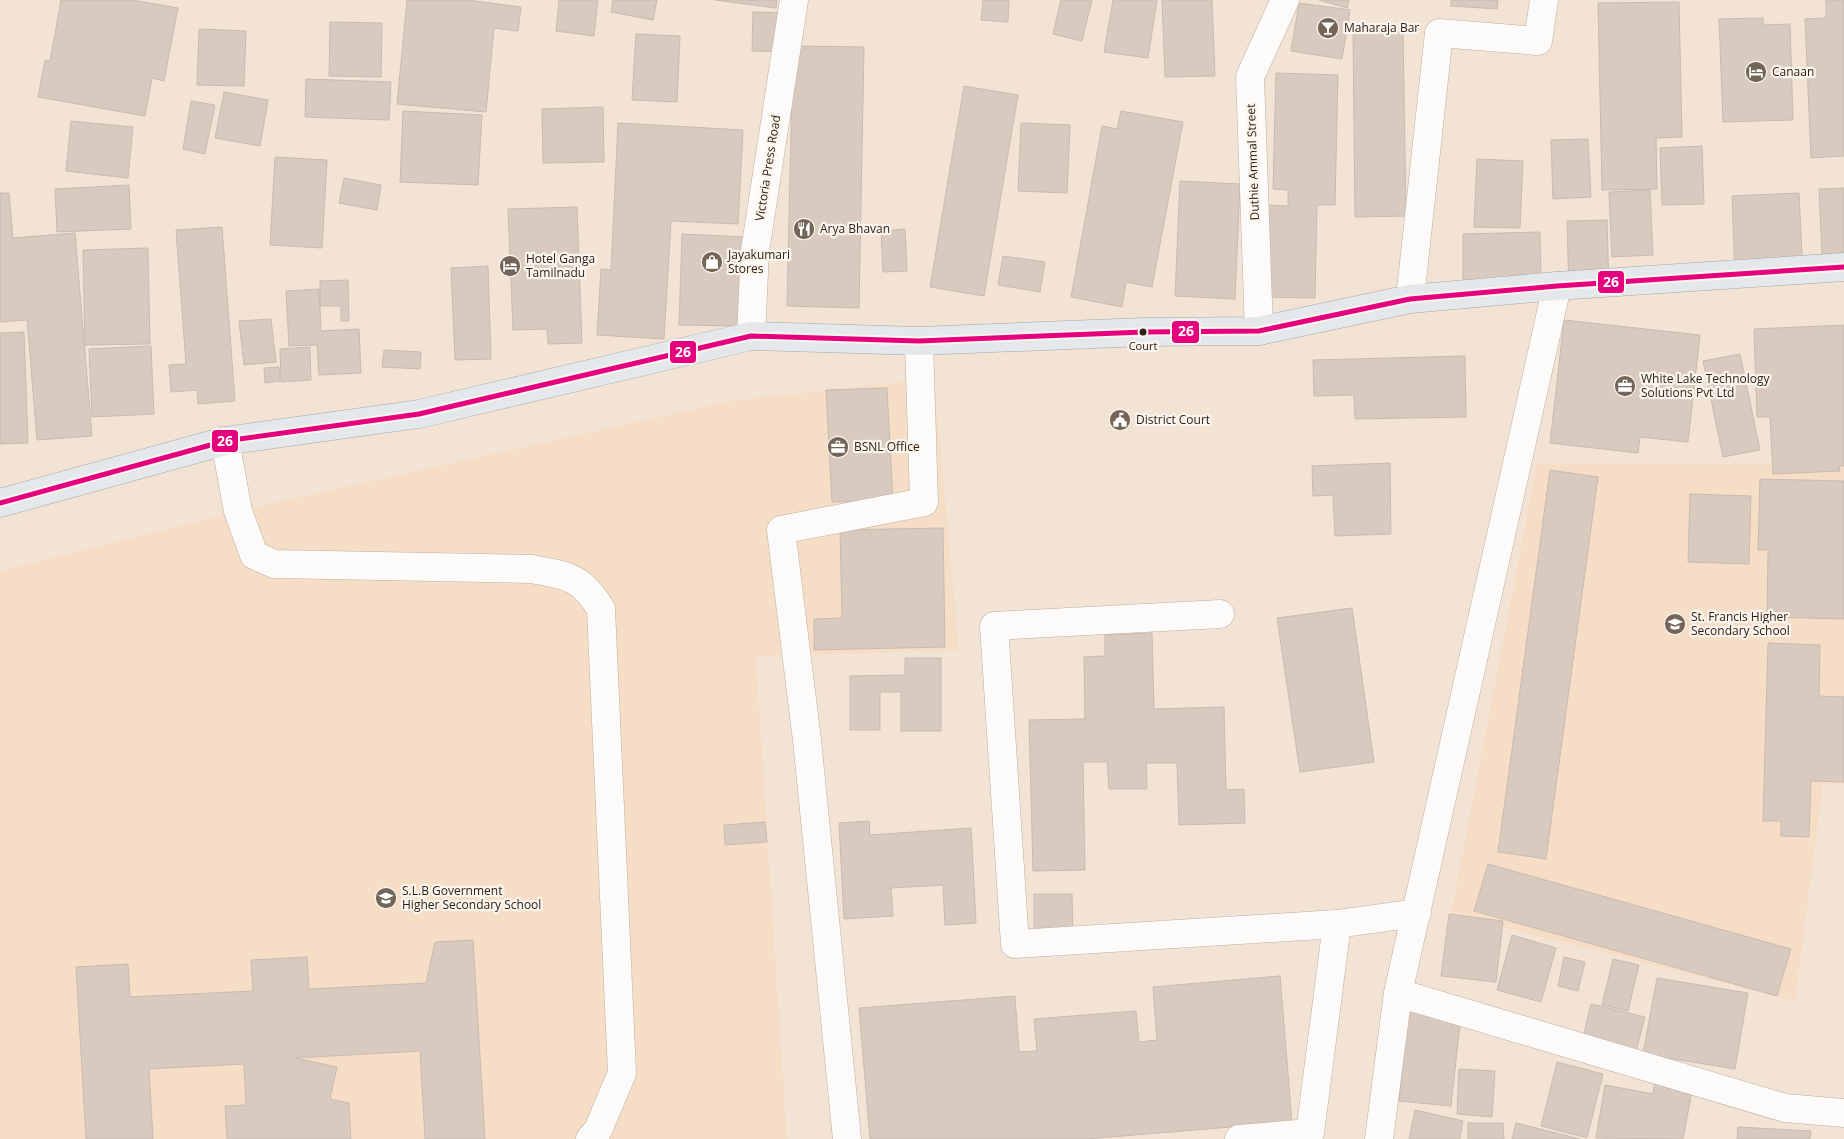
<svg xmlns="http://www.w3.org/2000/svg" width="1844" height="1139" font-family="'Open Sans',sans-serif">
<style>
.built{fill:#f6dec6}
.building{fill:#d9cac0;stroke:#c9bab0}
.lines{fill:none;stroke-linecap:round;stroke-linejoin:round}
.minor-casing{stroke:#bcafa2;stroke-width:29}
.major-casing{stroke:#a6a7a8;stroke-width:29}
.minor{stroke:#fdfbf9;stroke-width:28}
.major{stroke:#e4e8eb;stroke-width:28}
.bus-1-casing{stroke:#fbf5ee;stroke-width:9}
.bus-1{stroke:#e5007d;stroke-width:5}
.bus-dot{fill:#2e2215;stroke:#fbf5ee;stroke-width:2}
.labels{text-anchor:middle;stroke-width:4.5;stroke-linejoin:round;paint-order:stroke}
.bus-label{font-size:11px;fill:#2e2215;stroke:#fbf5ee}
.poi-label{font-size:12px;fill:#2e2215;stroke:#fbf5ee;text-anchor:start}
.street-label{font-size:12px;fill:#2e2215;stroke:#fbf5ee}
.line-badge{stroke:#fbf5ee;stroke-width:2}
.badge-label{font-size:14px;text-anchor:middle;font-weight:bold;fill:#fff}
</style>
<rect width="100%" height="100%" fill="#f2e3d5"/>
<path class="built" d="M934,378L959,650L756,657L787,1139H0V571L238,511L731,401Z
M1537,464L1844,465V785L1823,784L1795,1001L1451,914Z"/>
<path class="building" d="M61,0H132L178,8L164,81L152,78L145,116L38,97L45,60L50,61Z
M407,0H467L521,7L518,31L494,28L486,112L397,104Z
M559,0H598L594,36L556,31Z
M613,0H657L653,20L611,12Z
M715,0H777L776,8Z
M983,0H1009L1008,22L981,20Z
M1061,0H1092L1082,41L1053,34Z
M1113,0H1157L1148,58L1104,52Z
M1162,0H1212L1215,76L1165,77Z
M1319,0H1349L1347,8Z
M1451,0H1498L1497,9L1451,6Z
M1826,0H1844V156L1811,158L1805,19L1826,18Z
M1679,2L1682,137L1656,138L1657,189L1602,190L1598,3Z
M1299,3L1350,10L1342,59L1291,51Z
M753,12L789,13L788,52L752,51Z
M1763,18V25L1790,24L1793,120L1723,122L1719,19Z
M330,22L382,23L381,77L329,76Z
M199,29L246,31L244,86L197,85Z
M1353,32H1403L1406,216L1355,217Z
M636,34L680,36L677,102L632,100Z
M793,46L864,47L859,308L787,306Z
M1276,73L1338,75L1335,205H1317L1315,298L1264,297L1266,205L1288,206V190L1273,189Z
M306,79L391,82L389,120L305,117Z
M964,86L1018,95L984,296L930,287Z
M224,92L268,100L260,146L215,138Z
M191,101L215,105L205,154L183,149Z
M603,107L604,162L543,163L542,109Z
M403,111L482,115L478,185L400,182Z
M1121,111L1183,122L1152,287L1126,282L1122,307L1071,297L1102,126L1117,129Z
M71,121L133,127L128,178L66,171Z
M618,123L743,130L738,224L671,221L664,339L597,335L601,269L611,270Z
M1021,123L1070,125L1067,193L1018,191Z
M1588,139L1591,197L1553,199L1551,140Z
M1702,146L1704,204L1662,205L1660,148Z
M275,157L327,160L322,248L270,245Z
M1477,159L1523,161L1520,228L1474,227Z
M344,178L381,185L377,210L339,203Z
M1180,181L1240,184L1235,299L1175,296Z
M129,185L131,229L57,232L55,189Z
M1844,188V274L1823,275L1819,189Z
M1650,190L1653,255L1612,257L1609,192Z
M0,193H9L13,238L75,233L92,436L37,440L27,320L0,322Z
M1799,193L1803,274L1735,277L1732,196Z
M577,207L582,343L548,344L547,329L513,330L508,209Z
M1607,220L1609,289L1569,291L1567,221Z
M222,227L235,401L198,404L197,390L171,392L169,365L186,364L176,230Z
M905,229L907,271L883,272L881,231Z
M1540,232L1541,278L1463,280V234Z
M682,234L743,237L741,326L679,325Z
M148,248L150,344L85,345L83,250Z
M1003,256L1045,262L1040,292L998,285Z
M488,266L491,359L455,360L451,268Z
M348,280L349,321H341V306H320V281Z
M319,289L321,331L359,329L361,373L319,375L317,345L289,346L286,291Z
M271,319L276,362L244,365L239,321Z
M1564,320L1700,335L1688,442L1640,437L1638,453L1550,443Z
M1844,325V466H1839L1840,471L1773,474L1770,417H1757L1754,329Z
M24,332L28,443L0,444V333Z
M151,346L154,414L92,417L89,349Z
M310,347L311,380L281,382L280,349Z
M384,350L421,352L420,369L382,367Z
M1740,354L1760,450L1723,457L1703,361Z
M1465,356L1466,417L1355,419L1354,395L1314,396L1313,360Z
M279,367L280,381L265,383L264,368Z
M887,388L893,500L832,502L826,390Z
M1390,463L1391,534L1335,536L1333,495L1313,496L1312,466Z
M1550,470L1598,477L1546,859L1498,852Z
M1760,479L1844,481V619L1767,617L1768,550H1758Z
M1690,494L1751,496L1749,564L1688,562Z
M943,528L945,647L814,650V619L842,618L840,530Z
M1352,608L1374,762L1300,772L1277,618Z
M1152,633L1154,709L1224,707L1226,790L1244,789L1245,823L1179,825L1177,763H1146L1147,789H1109L1107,762H1083L1085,870L1033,871L1029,720L1085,719L1084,657L1105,656V635Z
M1768,643L1820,645L1819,696L1844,697V782L1811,781L1809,837L1781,836V821H1763Z
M905,658H941V731H901V692H880V730H850V676L905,675Z
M869,821L870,835L971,828L976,923L945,925L943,885L891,888L893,916L844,919L839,823Z
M765,822L767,842L725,845L724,825Z
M1488,864L1791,949L1777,996L1474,911Z
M1034,894H1072L1073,932H1034Z
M1449,914L1503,921L1496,982L1441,976Z
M1512,935L1556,948L1541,1002L1497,990Z
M473,940L485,1139H425L420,1051L295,1058L337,1067L330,1099L349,1103L351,1139H227L225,1106L246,1105L244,1064L149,1069L153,1139H86L76,967L128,964L130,997L253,991L251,960L307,957L309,989L426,983L435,942Z
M1564,957L1585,962L1578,991L1558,986Z
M1613,959L1639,965L1628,1011L1602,1005Z
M1280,976L1292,1122L1086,1139H870L859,1008L1015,996L1019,1052L1037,1051L1034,1019L1136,1011L1139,1042L1157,1040L1153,987Z
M1657,978L1748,993L1735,1069L1643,1054Z
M1591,1004L1645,1017L1634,1059L1581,1046Z
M1409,1010L1461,1015L1451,1106L1399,1101Z
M1557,1062L1603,1074L1587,1138L1541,1126Z
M1459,1069L1495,1071L1492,1117L1457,1114Z
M1655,1079L1693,1086L1683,1139L1596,1138L1605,1085L1653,1094Z
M1415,1110L1463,1121L1460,1139H1409Z
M1468,1123H1503L1504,1139H1468Z
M1516,1123L1580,1139H1512Z
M1738,1127L1811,1131L1810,1139H1737Z"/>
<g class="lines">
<g class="minor-casing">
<path id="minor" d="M1410,299L1439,33L1538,41L1544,0
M1259,331L1250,77L1285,0
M751,336L755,251L794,0
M225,441L238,511L254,555L274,564L532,569C568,576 581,576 601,609L622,1073L598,1130L590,1139
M1220,614L994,626L1015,944L1337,924L1417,913
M1398,993L1785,1108L1844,1113
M847,1139L807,740L781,530L924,502L919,341
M1239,1139L1310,1133L1337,924
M1379,1139L1398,993L1557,286"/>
</g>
<g class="major-casing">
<path id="major" d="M0,503L225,441L419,414L751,336L919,341L1144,332L1259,331L1410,299L1557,286L1844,267"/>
</g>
<use href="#minor" class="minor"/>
<use href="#major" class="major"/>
<g class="bus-1-casing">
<path id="bus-1" d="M0,503L225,441L419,414L751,336L919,341L1144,332L1259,331L1410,299L1557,286L1844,267"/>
</g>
<use href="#bus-1" class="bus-1"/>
</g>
<defs>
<g id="bar-disc" transform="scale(1.125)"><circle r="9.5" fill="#736658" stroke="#fbf5ee"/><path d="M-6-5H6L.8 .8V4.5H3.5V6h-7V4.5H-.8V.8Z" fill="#fff"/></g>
<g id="hotel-disc" transform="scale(1.125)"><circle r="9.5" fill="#736658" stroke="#fbf5ee"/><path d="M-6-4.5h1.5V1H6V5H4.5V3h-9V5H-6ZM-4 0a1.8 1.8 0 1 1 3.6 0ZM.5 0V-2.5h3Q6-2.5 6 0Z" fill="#fff"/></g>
<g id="restaurant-disc" transform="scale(1.125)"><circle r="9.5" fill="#736658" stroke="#fbf5ee"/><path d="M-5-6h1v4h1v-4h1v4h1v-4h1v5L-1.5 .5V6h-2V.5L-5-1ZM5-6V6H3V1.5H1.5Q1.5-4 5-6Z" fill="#fff"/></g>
<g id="shop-disc" transform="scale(1.125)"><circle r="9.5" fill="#736658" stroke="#fbf5ee"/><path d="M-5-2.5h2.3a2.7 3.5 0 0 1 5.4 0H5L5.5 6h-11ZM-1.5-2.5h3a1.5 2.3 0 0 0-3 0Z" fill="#fff"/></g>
<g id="office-disc" transform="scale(1.125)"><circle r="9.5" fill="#736658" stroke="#fbf5ee"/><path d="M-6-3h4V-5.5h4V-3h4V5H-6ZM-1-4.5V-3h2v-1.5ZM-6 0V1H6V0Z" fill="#fff"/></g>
<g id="civic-disc" transform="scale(1.125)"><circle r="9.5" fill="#736658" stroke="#fbf5ee"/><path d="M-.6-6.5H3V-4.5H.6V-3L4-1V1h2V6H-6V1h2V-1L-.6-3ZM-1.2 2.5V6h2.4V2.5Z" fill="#fff"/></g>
<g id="school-disc" transform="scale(1.125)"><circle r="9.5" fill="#736658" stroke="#fbf5ee"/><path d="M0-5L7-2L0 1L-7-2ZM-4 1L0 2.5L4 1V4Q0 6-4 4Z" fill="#fff"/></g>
</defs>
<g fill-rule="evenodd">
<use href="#bar-disc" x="1328" y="28"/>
<use href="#hotel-disc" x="1756" y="72"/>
<use href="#restaurant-disc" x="804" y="229"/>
<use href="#shop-disc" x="712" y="262"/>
<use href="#hotel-disc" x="510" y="266"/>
<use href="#office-disc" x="1625" y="386"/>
<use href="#civic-disc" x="1120" y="420"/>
<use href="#office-disc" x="838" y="447"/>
<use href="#school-disc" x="1675" y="624"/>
<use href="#school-disc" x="386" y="898"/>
</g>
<circle class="bus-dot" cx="1143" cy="332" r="4.5"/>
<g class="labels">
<g class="bus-label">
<text x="1143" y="350">Court</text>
</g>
<g class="poi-label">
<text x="1344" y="32">Maharaja Bar</text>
<text x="1772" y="76">Canaan</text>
<text x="820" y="233">Arya Bhavan</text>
<text x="728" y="259">Jayakumari<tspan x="728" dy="14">Stores</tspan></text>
<text x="526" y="263">Hotel Ganga<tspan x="526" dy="14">Tamilnadu</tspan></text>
<text x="1641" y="383">White Lake Technology<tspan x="1641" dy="14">Solutions Pvt Ltd</tspan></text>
<text x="1136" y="424">District Court</text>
<text x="854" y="451">BSNL Office</text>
<text x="1691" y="621">St. Francis Higher<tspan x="1691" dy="14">Secondary School</tspan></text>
<text x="402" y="895">S.L.B Government<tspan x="402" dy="14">Higher Secondary School</tspan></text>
</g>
<g class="street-label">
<text transform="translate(1253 162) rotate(-92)" y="4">Duthie Ammal Street</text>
<text transform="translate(768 168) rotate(-81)" y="4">Victoria Press Road</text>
</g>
</g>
<g class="line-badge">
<rect x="1597" y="270" width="28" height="24" rx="5" fill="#e5007d"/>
<rect x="1171" y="320" width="29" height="24" rx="5" fill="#e5007d"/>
<rect x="669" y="340" width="28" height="24" rx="5" fill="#e5007d"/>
<rect x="211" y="429" width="28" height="24" rx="5" fill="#e5007d"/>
</g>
<g class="badge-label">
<text x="1611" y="287">26</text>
<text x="1186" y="336">26</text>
<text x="683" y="357">26</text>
<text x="225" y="446">26</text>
</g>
</svg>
